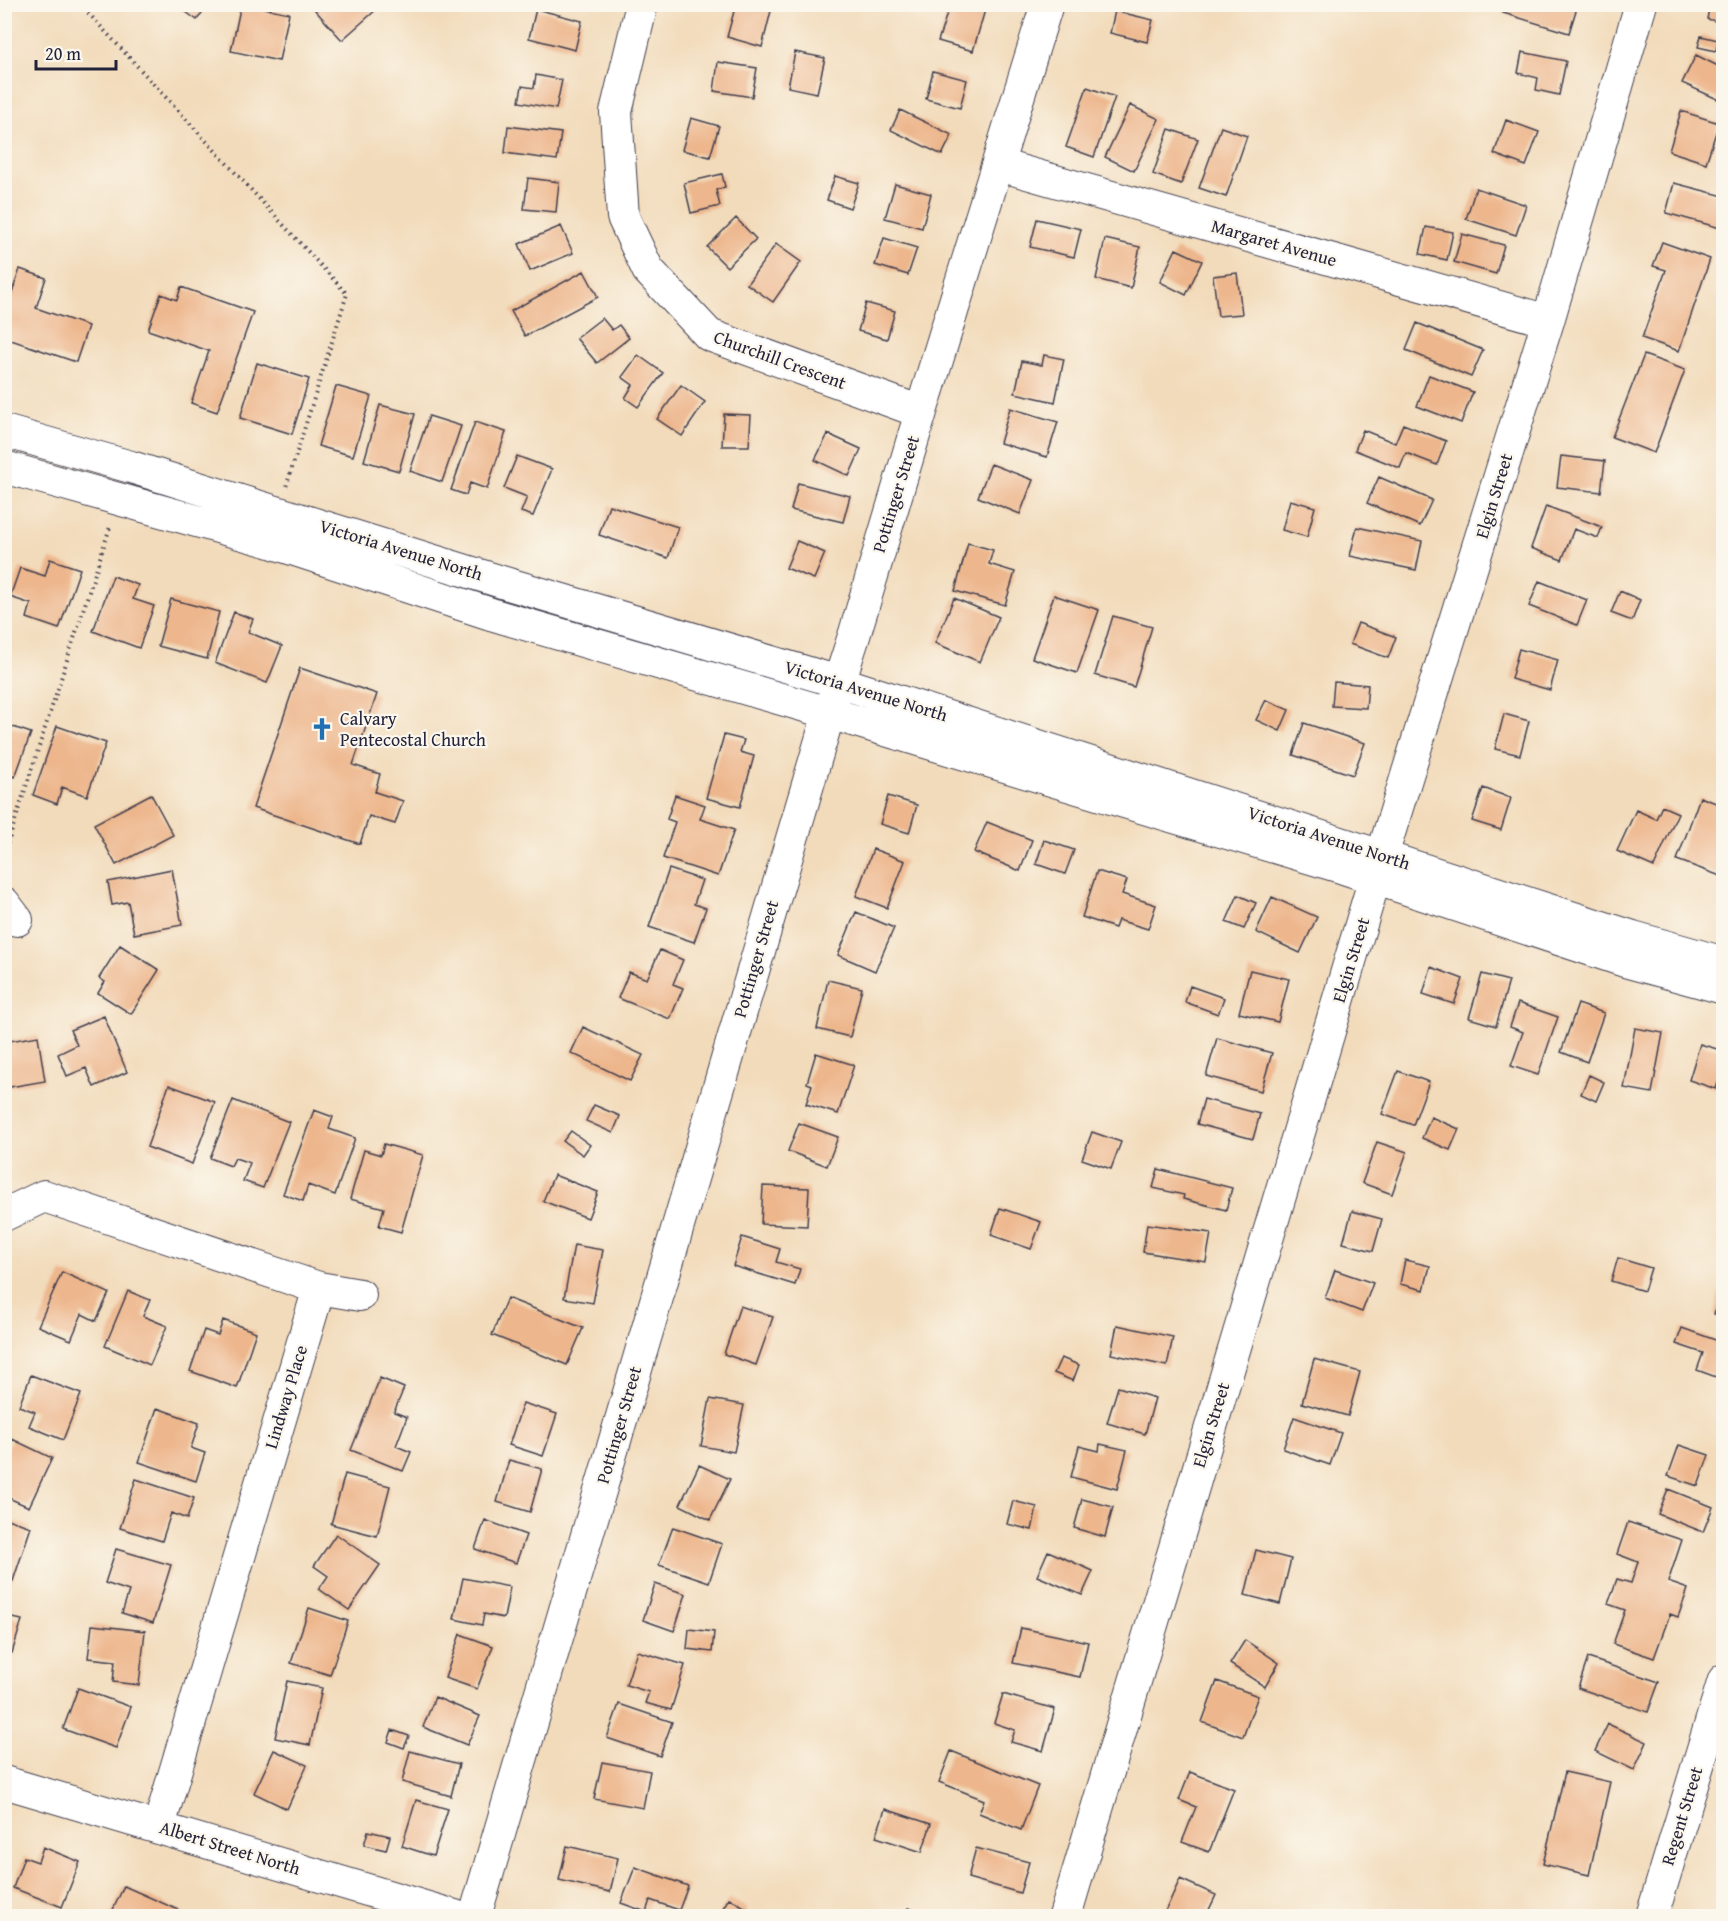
<svg xmlns="http://www.w3.org/2000/svg" width="1728" height="1921" font-family="'Gentium Book Plus',serif">
<style>
.building{fill:#edb68c}
.lines{fill:none;stroke-linecap:round;stroke-linejoin:round}
.minor-casing{stroke:#413e4e;stroke-width:34}
.path{stroke:#413e4e;stroke-width:4;stroke-dasharray:1.5 4.5;stroke-linecap:butt}
.minor{stroke:#fff;stroke-width:32}
.labels{text-anchor:middle;stroke-width:4.5;stroke-linejoin:round;paint-order:stroke}
.street-label{font-size:18px;fill:#22223b;stroke:#fbf7ec}
.poi-label{font-size:18px;fill:#22223b;stroke:#fbf7ec;text-anchor:start}
</style>
<rect width="100%" height="100%" fill="#fbf7ec"/>
<filter id="ink" filterUnits="userSpaceOnUse"><feTurbulence type="fractalNoise" baseFrequency=".0167" numOctaves="2"/><feDisplacementMap in="SourceGraphic" scale="12" xChannelSelector="R" yChannelSelector="G"/><feConvolveMatrix kernelMatrix="1 2 1 2 8 2 1 2 1" color-interpolation-filters="sRGB"/></filter>
<filter id="wash" filterUnits="userSpaceOnUse"><feTurbulence type="fractalNoise" baseFrequency=".008" numOctaves="4" result="noise"/><feDisplacementMap in="SourceGraphic" scale="24" xChannelSelector="R" yChannelSelector="G"/><feGaussianBlur stdDeviation="1.35" result="paint"/><feColorMatrix in="noise" values="0 0 0 0 0 0 0 0 0 0 0 0 0 0 0 0 0 1.4 0 .05"/><feComposite in="paint" operator="in"/></filter>
<g filter="url(#wash)">
<rect width="100%" height="100%" fill="#f2dbbb"/>
<g id="blocks">
<path class="building" d="M175,4H208L197,20Z
M241,4H265L264,8L289,13L279,61L231,51Z
M320,4H373L377,9L342,40L315,10Z
M736,4H762L772,7L762,47L727,37Z
M950,4H968L985,10L973,51L938,41Z
M1505,4H1578L1569,33L1503,13Z
M1710,4H1724V23L1707,19Z
M536,9L582,21L575,50L529,38Z
M1115,11L1153,20L1147,42L1110,33Z
M1701,36L1718,40L1716,51L1698,47Z
M795,52L825,58L817,93L788,87Z
M1522,52L1566,61L1559,95L1536,90L1538,78L1518,73Z
M1696,55L1724,69V102L1682,83Z
M718,62L757,68L752,97L714,91Z
M933,71L967,80L960,108L926,99Z
M536,75L562,80L556,109L519,102L522,86L534,88Z
M1087,87L1115,97L1094,157L1066,147Z
M1130,105L1159,119L1134,171L1105,157Z
M900,110L952,135L942,155L891,130Z
M1681,111L1719,123L1706,163L1669,151Z
M691,118L719,126L710,157L682,150Z
M1506,120L1539,132L1526,166L1494,154Z
M508,126L561,133L557,160L505,153Z
M1221,127L1247,136L1226,197L1199,188Z
M1169,129L1198,139L1181,184L1153,174Z
M722,174L725,187L716,190L720,206L691,213L684,183Z
M835,176L859,183L850,208L827,200Z
M528,178L559,182L556,212L524,209Z
M1674,183L1724,196V229L1666,213Z
M895,184L931,194L922,228L885,218Z
M1476,188L1526,205L1516,235L1466,219Z
M736,218L756,239L727,267L707,247Z
M1037,219L1081,229L1074,257L1030,247Z
M561,226L573,253L530,271L519,244Z
M1426,227L1453,232L1447,260L1420,254Z
M1462,234L1504,245L1496,274L1454,262Z
M884,238L917,248L908,275L875,265Z
M1105,239L1140,247L1131,288L1096,279Z
M1662,242L1710,259L1679,351L1642,338L1666,270L1653,266Z
M776,244L801,262L773,302L747,284Z
M1176,249L1202,261L1186,295L1160,282Z
M20,269L46,278L36,308L88,326L76,362L5,338V296L10,298Z
M584,271L598,297L525,336L511,311Z
M1237,273L1242,314L1218,316L1213,276Z
M181,287L253,312L217,412L191,403L209,351L148,330L161,294L177,300Z
M866,303L895,311L887,339L858,331Z
M602,318L612,330L619,325L629,338L597,363L576,338Z
M1417,323L1483,350L1471,377L1406,350Z
M638,355L663,373L638,407L625,398L633,385L622,377Z
M1044,355L1064,359L1055,402L1015,393L1022,361L1042,365Z
M1644,355L1685,370L1654,453L1612,437Z
M257,363L309,379L292,434L240,418Z
M1429,375L1473,392L1461,423L1417,406Z
M681,385L705,402L682,436L657,419Z
M336,386L371,396L353,456L318,446Z
M380,405L415,414L399,471L364,461Z
M1010,408L1058,422L1047,457L1000,443Z
M724,414L751,415L749,446H722Z
M429,416L461,426L442,482L410,471Z
M475,422L506,432L487,489L470,483L466,495L451,490Z
M1403,424L1446,441L1437,465L1406,453L1400,468L1355,450L1363,430L1395,443Z
M828,434L861,449L849,476L815,460Z
M517,456L552,469L533,516L521,512L527,497L504,488Z
M1561,456L1605,461L1601,492L1557,487Z
M991,464L1033,480L1020,514L978,497Z
M1379,477L1432,500L1420,526L1367,503Z
M798,483L850,496L843,522L791,510Z
M1290,500L1315,507L1307,537L1282,530Z
M609,505L678,527L668,558L599,535Z
M1546,506L1602,527L1598,538L1574,529L1562,560L1531,548Z
M1357,527L1422,541L1416,570L1350,556Z
M797,541L825,553L814,579L786,568Z
M968,543L993,550L989,564L1015,572L1005,605L955,591Z
M50,559L80,569L59,629L27,618L31,604L10,597L20,568L45,576Z
M113,576L138,585L133,599L154,606L139,648L93,631Z
M1539,581L1587,600L1577,625L1529,606Z
M1620,591L1640,600L1632,621L1611,613Z
M1054,595L1099,610L1077,673L1032,658Z
M954,598L999,617L980,662L935,643Z
M171,599L219,612L207,659L158,646Z
M234,612L253,619L248,632L282,646L267,683L215,663Z
M1113,616L1152,627L1134,687L1095,675Z
M1358,623L1396,637L1388,658L1350,644Z
M1519,649L1558,660L1550,690L1511,679Z
M300,668L377,694L353,765L380,774L375,792L403,801L395,824L369,816L360,844L253,808Z
M1334,682L1368,685L1366,708L1332,706Z
M1266,700L1289,710L1280,731L1256,720Z
M1504,714L1529,721L1520,755L1495,749Z
M1304,723L1365,743L1353,775L1293,755Z
M4,724L31,733L15,777L4,773Z
M57,726L106,743L87,796L62,787L57,804L33,795Z
M724,735L744,740L740,752L754,756L740,807L706,798Z
M1483,788L1511,798L1501,830L1472,821Z
M151,794L173,835L116,865L94,824Z
M675,795L705,805L700,819L734,830L718,876L663,858L675,822L667,819Z
M888,796L917,805L909,833L880,824Z
M1700,797L1724,806L1723,877L1677,860Z
M1662,806L1678,813L1654,867L1617,851L1636,810L1656,819Z
M987,822L1032,840L1020,871L974,852Z
M1044,840L1074,850L1065,874L1036,864Z
M873,849L905,861L887,908L856,896Z
M172,869L182,925L134,934L128,902L112,905L108,882Z
M669,869L702,880L694,904L706,908L694,942L649,927Z
M1097,871L1127,880L1122,894L1156,905L1148,929L1118,920L1115,928L1082,917Z
M1238,895L1256,903L1244,929L1226,922Z
M1272,897L1317,917L1300,953L1256,932Z
M856,912L894,928L875,971L838,955Z
M120,945L159,970L131,1014L98,993L105,982L99,978Z
M660,950L683,960L673,984L683,988L670,1019L618,998L629,972L647,979Z
M1431,967L1463,979L1454,1004L1423,994Z
M1250,970L1289,979L1278,1022L1239,1013Z
M1482,974L1509,981L1496,1026L1469,1018Z
M828,980L862,988L850,1037L817,1029Z
M1190,986L1224,998L1218,1014L1185,1002Z
M1518,1003L1558,1017L1538,1075L1511,1066L1523,1032L1510,1027Z
M1578,1004L1604,1013L1587,1062L1561,1052Z
M104,1016L127,1072L94,1087L86,1068L67,1076L58,1054L77,1045L70,1030Z
M7,1027L10,1041L38,1036L45,1081L4,1088V1028Z
M583,1027L643,1055L630,1081L571,1053Z
M1635,1028L1663,1033L1652,1093L1624,1088Z
M1217,1038L1272,1053L1261,1091L1206,1076Z
M1700,1044L1724,1051V1065L1716,1089L1689,1080Z
M816,1053L854,1065L838,1114L806,1104L812,1085L807,1083Z
M1398,1071L1429,1082L1413,1125L1382,1114Z
M1589,1075L1604,1082L1596,1101L1581,1094Z
M169,1085L215,1102L192,1164L147,1147Z
M1204,1099L1260,1114L1253,1139L1197,1124Z
M233,1100L289,1122L263,1188L243,1181L250,1163L235,1158L231,1166L210,1158Z
M594,1105L620,1116L613,1133L586,1121Z
M314,1110L333,1117L329,1129L355,1138L335,1195L308,1185L303,1201L283,1194Z
M1431,1117L1459,1129L1450,1150L1422,1138Z
M799,1123L838,1137L827,1166L788,1151Z
M571,1131L590,1145L583,1155L563,1141Z
M1092,1132L1121,1142L1111,1169L1082,1159Z
M1377,1142L1407,1152L1392,1194L1362,1183Z
M384,1144L423,1155L401,1232L379,1226L384,1208L350,1199L364,1150L381,1155Z
M1158,1169L1232,1188L1226,1210L1183,1199L1184,1195L1153,1188Z
M554,1175L598,1192L588,1218L543,1201Z
M763,1186L809,1188L807,1226L761,1224Z
M1000,1208L1041,1222L1031,1249L991,1235Z
M1352,1211L1382,1219L1373,1251L1343,1243Z
M1147,1224L1211,1233L1206,1262L1143,1252Z
M742,1237L780,1249L776,1262L800,1269L795,1285L733,1266Z
M574,1245L603,1250L593,1303L564,1298Z
M1618,1258L1651,1268L1644,1291L1611,1281Z
M1405,1260L1430,1266L1424,1290L1400,1284Z
M1335,1270L1373,1283L1362,1312L1325,1298Z
M62,1272L109,1293L96,1321L82,1314L71,1340L38,1326Z
M1720,1290H1724V1316L1714,1314Z
M128,1291L150,1300L143,1316L167,1326L150,1365L105,1346Z
M507,1298L583,1328L567,1365L492,1335Z
M740,1306L773,1317L756,1365L724,1354Z
M223,1320L256,1332L237,1388L190,1371L204,1330L218,1335Z
M1117,1325L1173,1337L1167,1366L1111,1354Z
M1682,1328L1724,1343V1380L1697,1370L1703,1353L1676,1344Z
M1061,1358L1079,1365L1073,1381L1054,1373Z
M1314,1359L1360,1372L1348,1416L1302,1403Z
M31,1375L81,1394L63,1440L29,1426L35,1412L19,1406Z
M380,1378L404,1388L394,1412L407,1417L396,1446L411,1452L403,1471L351,1450Z
M1118,1387L1155,1398L1145,1434L1107,1423Z
M710,1399L744,1405L734,1452L701,1446Z
M523,1403L557,1414L543,1456L509,1445Z
M157,1408L199,1423L191,1448L205,1453L196,1481L139,1462Z
M1294,1417L1341,1433L1330,1465L1283,1449Z
M12,1439L52,1458L29,1507L4,1496V1456Z
M1100,1444L1127,1450L1117,1489L1071,1477L1079,1446L1099,1451Z
M1679,1445L1709,1455L1698,1486L1668,1476Z
M509,1460L542,1469L530,1512L497,1502Z
M699,1465L730,1479L710,1520L680,1505Z
M345,1474L390,1486L377,1536L331,1524Z
M136,1479L194,1498L187,1519L171,1513L162,1541L120,1528Z
M1668,1489L1713,1507L1703,1532L1658,1514Z
M1082,1499L1113,1507L1105,1537L1074,1528Z
M1013,1501L1037,1507L1032,1530L1007,1524Z
M4,1518L31,1527L13,1581L4,1578Z
M485,1520L526,1535L516,1563L475,1549Z
M1628,1522L1682,1540L1668,1582L1688,1589L1678,1617L1670,1614L1654,1658L1613,1644L1625,1610L1608,1604L1617,1579L1631,1583L1638,1562L1617,1554Z
M673,1527L722,1544L709,1582L659,1565Z
M336,1534L380,1565L349,1610L319,1589L328,1576L314,1566Z
M116,1549L171,1565L153,1623L122,1613L129,1591L105,1583Z
M1256,1550L1291,1559L1280,1604L1245,1595Z
M1048,1551L1093,1571L1082,1595L1037,1576Z
M463,1578L510,1587L504,1618L484,1614L482,1625L454,1619Z
M655,1584L686,1594L674,1631L643,1620Z
M309,1608L348,1621L330,1675L291,1663Z
M4,1616L22,1620L12,1653L4,1651Z
M92,1625L145,1631L139,1685L113,1682L115,1661L88,1658Z
M1021,1628L1088,1642L1080,1677L1013,1663Z
M689,1629L714,1632L712,1652L687,1649Z
M460,1634L493,1646L477,1689L445,1678Z
M1245,1640L1279,1663L1265,1687L1230,1664Z
M637,1651L685,1665L671,1710L645,1703L649,1692L626,1685Z
M1588,1658L1659,1682L1648,1712L1578,1688Z
M287,1681L322,1688L310,1745L275,1738Z
M1217,1681L1258,1696L1243,1737L1202,1722Z
M78,1688L131,1707L116,1748L63,1729Z
M1003,1694L1055,1709L1043,1751L1011,1742L1015,1730L994,1723Z
M435,1697L480,1716L467,1745L423,1727Z
M619,1704L672,1722L660,1756L607,1738Z
M1608,1724L1647,1742L1634,1770L1595,1751Z
M392,1730L409,1736L404,1748L388,1742Z
M274,1750L307,1765L287,1809L254,1793Z
M410,1751L459,1764L451,1796L402,1782Z
M951,1751L1038,1786L1021,1830L979,1813L984,1800L939,1782Z
M602,1762L650,1771L643,1808L594,1799Z
M1190,1772L1234,1789L1209,1852L1182,1842L1196,1807L1179,1800Z
M1565,1772L1610,1782L1589,1875L1543,1864Z
M416,1800L448,1809L433,1856L402,1846Z
M885,1809L931,1824L922,1852L876,1837Z
M368,1831L390,1836L386,1850L364,1845Z
M567,1846L618,1858L610,1892L559,1880Z
M43,1847L80,1862L62,1907L13,1888L24,1857L38,1862Z
M976,1848L1029,1862L1020,1893L968,1878Z
M635,1867L688,1886L679,1910L650,1900L646,1912L621,1903Z
M1180,1879L1216,1895L1206,1916H1163Z
M124,1886L183,1912L181,1916H110Z
M729,1898L748,1909L743,1916H718Z
M908,1908L932,1916H905Z"/>
</g>
</g>
<g filter="url(#ink)">
<use href="#blocks" fill-opacity="0" stroke="#413e4e" stroke-width="1.5"/>
<g class="lines">
<g class="minor-casing">
<path id="minor" d="M642,4L616,112L623,217L648,270L709,335L921,412
M999,165L1548,321
M4,431L131,467L505,583L839,682L1633,937L1724,963
M4,467L268,541L494,615L829,713L1344,868L1625,961L1724,988
M4,903L17,920
M4,1215L44,1196L319,1288L360,1295
M4,1782L455,1916
M159,1826L319,1288
M475,1916L829,713L854,636L921,412L1047,4
M1065,1916L1368,901L1548,321L1641,4
M1652,1916L1724,1680"/>
</g>
<path class="path" d="M80,4L347,294L286,487
M4,855L110,527"/>
<use href="#minor" class="minor"/>
</g>
</g>
<defs>
<g id="church-bare" transform="scale(1.8)"><path d="M-1.2-6h2.4v3.5h3.3v2.4h-3.3V6h-2.4V-.1h-3.3v-2.4h3.3Z" fill="#1f6fb2" stroke="#fbf7ec" stroke-width="2.5" paint-order="stroke"/></g>
</defs>
<g fill-rule="evenodd">
<use href="#church-bare" x="322" y="729"/>
</g>
<g class="labels">
<g class="street-label">
<text transform="translate(1274 243) rotate(16)" y="6">Margaret Avenue</text>
<text transform="translate(780 360) rotate(20)" y="6">Churchill Crescent</text>
<text transform="translate(896 494) rotate(-73)" y="6">Pottinger Street</text>
<text transform="translate(1494 496) rotate(-73)" y="6">Elgin Street</text>
<text transform="translate(401 550) rotate(17)" y="6">Victoria Avenue North</text>
<text transform="translate(866 691) rotate(17)" y="6">Victoria Avenue North</text>
<text transform="translate(1329 838) rotate(18)" y="6">Victoria Avenue North</text>
<text transform="translate(756 959) rotate(-74)" y="6">Pottinger Street</text>
<text transform="translate(1351 960) rotate(-73)" y="6">Elgin Street</text>
<text transform="translate(286 1397) rotate(-73)" y="6">Lindway Place</text>
<text transform="translate(619 1425) rotate(-74)" y="6">Pottinger Street</text>
<text transform="translate(1211 1425) rotate(-73)" y="6">Elgin Street</text>
<text transform="translate(1682 1816) rotate(-73)" y="6">Regent Street</text>
<text transform="translate(230 1848) rotate(17)" y="6">Albert Street North</text>
</g>
<g class="poi-label">
<text x="340" y="725">Calvary<tspan x="340" dy="21">Pentecostal Church</tspan></text>
</g>
</g>
<rect width="1728" height="1921" fill="none" stroke="#fbf7ec" stroke-width="24"/>
<path d="M36 60v9h80v-9" fill="none" stroke="#22223b" stroke-width="3"/>
<text x="45" y="60" font-size="18" fill="#22223b" stroke="#fbf7ec" stroke-width="4.5" paint-order="stroke">20 m</text>
</svg>
